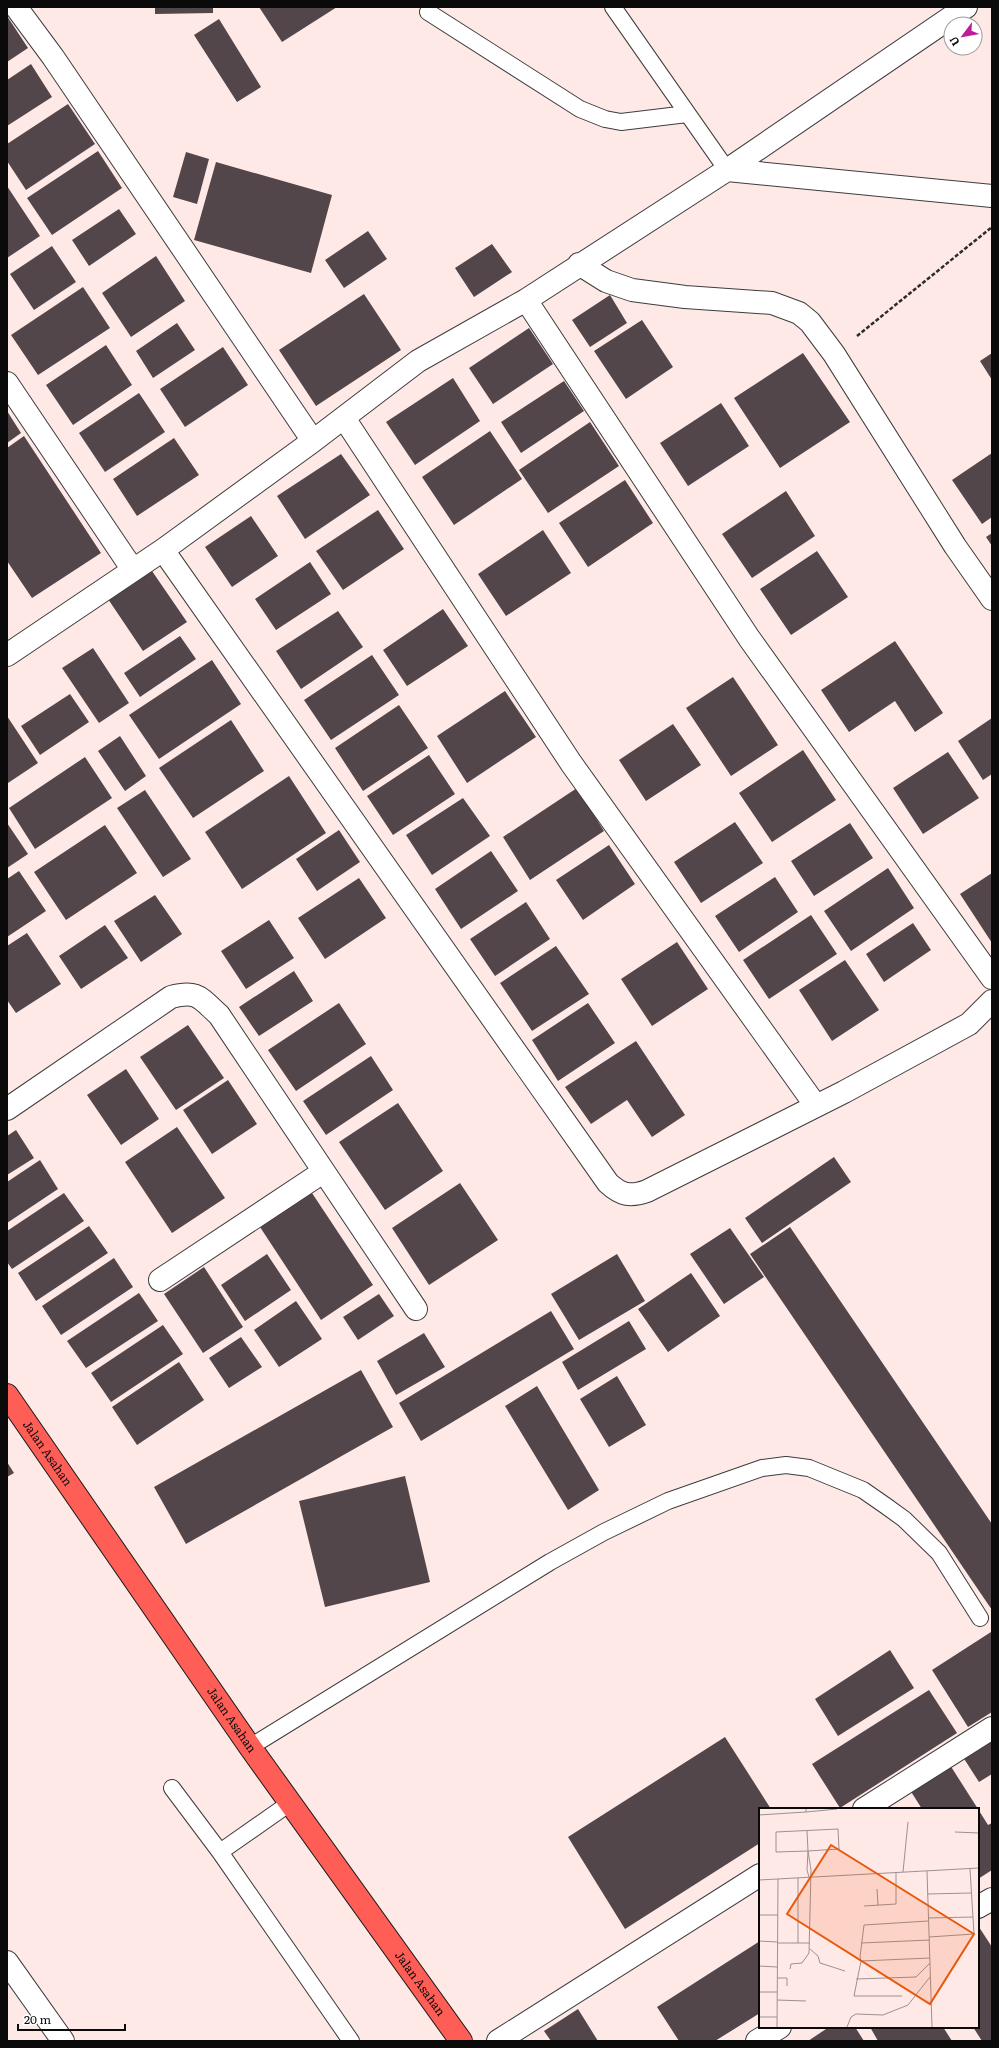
<svg xmlns="http://www.w3.org/2000/svg" width="999" height="2048" font-family="Literata,serif">
<style>
.building{fill:#53464a}
.lines{fill:none;stroke-linecap:round;stroke-linejoin:round}
.lane-casing{stroke:#3d3d3d;stroke-width:18}
.street-casing{stroke:#3d3d3d;stroke-width:24}
.primary-casing{stroke:#1b1b1b;stroke-width:24}
.path{stroke:#2c2c2c;stroke-width:2.5;stroke-dasharray:4 2;stroke-linecap:butt}
.lane{stroke:#fff;stroke-width:16}
.street{stroke:#fff;stroke-width:22}
.primary{stroke:#ff5e57;stroke-width:22}
.labels{text-anchor:middle;stroke-width:4;stroke-linejoin:round;paint-order:stroke}
.street-label{font-size:12px;fill:#0a0a0a;stroke:#fff}
.inset-road{fill:none;stroke:#9d908f;stroke-width:1}
.view{fill:#e8590c;fill-opacity:0.15;stroke:#e8590c;stroke-width:2}
.inset-edge{fill:none;stroke:#0a0a0a;stroke-width:2}
</style>
<rect width="100%" height="100%" fill="#ffe9e7"/>
<path class="building" d="M155,7H213V13L155,14Z
M259,7H337L282,42Z
M7,16L28,48L7,62Z
M219,19L261,87L237,102L194,35Z
M31,64L52,97L7,126V80Z
M68,104L95,144L26,190L7,161V144Z
M98,151L122,188L52,235L27,198Z
M186,152L209,159L197,204L173,197Z
M216,162L332,195L311,273L194,240Z
M7,186L40,236L7,258Z
M119,209L136,234L89,266L72,240Z
M368,231L387,259L344,288L325,260Z
M492,244L512,272L474,297L455,268Z
M52,246L76,282L34,310L10,274Z
M156,256L185,301L131,337L102,293Z
M83,287L110,328L38,375L11,335Z
M364,294L401,350L316,406L279,350Z
M610,295L627,323L590,347L572,320Z
M642,320L673,367L626,399L594,351Z
M177,323L195,350L153,378L136,351Z
M529,328L553,364L493,404L469,368Z
M106,345L132,385L73,425L46,385Z
M223,347L248,385L185,427L160,389Z
M803,353L850,422L780,468L734,398Z
M992,353V380L980,361Z
M453,378L480,421L415,465L386,422Z
M564,381L584,411L521,453L501,422Z
M139,393L165,432L105,472L79,433Z
M721,403L749,446L688,486L660,443Z
M7,411L21,433L7,443Z
M590,422L619,466L548,513L519,470Z
M490,431L522,479L454,525L422,477Z
M24,436L101,553L32,598L7,561V448Z
M174,438L199,475L137,516L113,479Z
M992,453V517L982,524L952,480Z
M341,454L370,495L305,539L277,496Z
M625,480L653,523L588,567L559,523Z
M786,491L815,536L752,578L722,534Z
M378,510L404,549L343,590L316,551Z
M251,516L278,556L232,587L205,547Z
M543,530L571,573L506,616L478,574Z
M992,533V546L986,537Z
M817,551L848,597L791,635L760,589Z
M310,562L331,594L276,630L255,599Z
M152,571L187,622L143,651L108,599Z
M443,609L468,646L407,686L383,650Z
M338,611L363,647L301,689L276,651Z
M180,636L196,659L140,697L124,673Z
M895,641L943,713L915,732L895,701L849,732L821,690Z
M93,648L129,703L99,723L62,668Z
M372,655L399,695L331,740L304,700Z
M212,660L241,704L159,759L129,715Z
M733,677L778,745L731,776L686,708Z
M505,691L536,737L467,783L437,736Z
M70,694L89,722L40,755L21,726Z
M399,705L428,748L363,791L335,748Z
M7,716L38,763L8,783L7,781Z
M992,718V774L983,780L958,741Z
M231,720L264,771L193,818L159,768Z
M673,724L701,765L646,801L619,760Z
M120,736L146,776L125,791L98,751Z
M803,750L836,800L772,842L739,793Z
M948,752L979,798L923,834L893,788Z
M429,755L455,794L393,835L367,796Z
M85,757L112,798L35,849L9,808Z
M289,776L326,833L242,889L205,832Z
M577,788L604,831L530,880L503,837Z
M145,790L191,859L163,877L117,808Z
M463,798L490,836L432,875L406,835Z
M735,822L763,863L701,903L674,862Z
M7,823L28,854L7,868Z
M850,823L873,858L814,896L791,861Z
M105,825L137,873L66,920L34,872Z
M339,830L360,862L317,891L296,859Z
M609,845L635,884L583,920L556,880Z
M491,851L518,891L461,929L435,889Z
M888,868L914,908L851,951L824,911Z
M19,871L46,911L7,937V879Z
M992,873V943L960,894Z
M775,877L798,912L739,952L715,916Z
M359,878L386,918L325,959L298,918Z
M155,895L182,934L141,962L114,921Z
M526,902L550,939L495,976L470,939Z
M811,915L837,954L769,999L743,960Z
M269,920L294,958L246,989L221,951Z
M913,923L931,950L884,982L866,954Z
M105,925L128,958L81,989L59,956Z
M27,933L61,984L16,1013L7,1000V946Z
M677,942L708,989L652,1026L621,979Z
M556,946L589,994L532,1031L500,983Z
M845,960L879,1010L832,1041L799,990Z
M294,971L313,1001L259,1036L239,1007Z
M339,1003L366,1044L296,1091L268,1050Z
M588,1003L615,1043L558,1081L532,1040Z
M188,1025L224,1078L176,1110L140,1057Z
M636,1041L685,1115L652,1137L627,1100L591,1124L565,1087Z
M371,1056L393,1090L326,1135L303,1101Z
M126,1069L159,1119L121,1145L87,1095Z
M228,1080L257,1124L212,1154L183,1110Z
M398,1103L443,1171L385,1210L339,1142Z
M177,1127L225,1198L172,1233L125,1162Z
M16,1130L34,1158L7,1175V1136Z
M834,1157L851,1182L762,1243L745,1218Z
M40,1160L58,1189L7,1223V1182Z
M460,1183L498,1240L429,1285L392,1228Z
M64,1193L84,1221L12,1269L7,1262V1231Z
M312,1193L373,1285L321,1320L260,1227Z
M89,1226L108,1253L36,1301L18,1273Z
M790,1227L992,1524V1610L750,1254Z
M730,1228L764,1277L724,1304L690,1254Z
M267,1254L291,1290L245,1321L221,1285Z
M617,1254L645,1301L579,1340L551,1294Z
M114,1258L133,1287L61,1335L42,1306Z
M204,1267L243,1327L203,1353L164,1294Z
M691,1273L720,1316L668,1352L638,1309Z
M139,1293L158,1321L86,1368L67,1341Z
M379,1294L394,1316L358,1340L343,1317Z
M296,1301L322,1339L279,1367L254,1330Z
M551,1311L574,1349L421,1441L399,1403Z
M629,1321L646,1349L578,1390L562,1362Z
M163,1325L183,1354L111,1402L91,1373Z
M424,1333L445,1367L396,1395L377,1361Z
M241,1337L262,1367L229,1388L209,1358Z
M179,1362L204,1400L137,1445L112,1407Z
M361,1370L393,1427L186,1544L154,1487Z
M617,1376L646,1425L609,1447L580,1399Z
M537,1386L599,1490L568,1510L505,1406Z
M7,1462L14,1473L7,1477Z
M405,1476L430,1582L325,1607L299,1501Z
M991,1632L992,1712L968,1727L932,1670Z
M890,1650L914,1688L838,1736L815,1699Z
M929,1690L957,1733L840,1808L812,1764Z
M992,1735V1774L979,1782L961,1754Z
M725,1737L771,1809H760V1843L625,1929L568,1837Z
M950,1765L978,1809H922L910,1790Z
M978,1809L988,1825L992,1823V1870L978,1879Z
M978,1927H979L992,1947V2041H982L973,2027H978Z
M760,1941V2013L715,2041H679L657,2007Z
M578,2009L598,2041H551L544,2031Z
M829,2027H855L864,2041H808Z
M870,2027H943L952,2041H878Z"/>
<g class="lines">
<g class="lane-casing">
<path id="lane" d="M613,7L727,170
M428,12L580,109L605,119L621,122L687,114
M250,1747L550,1562L604,1532L668,1501L762,1468L786,1465L809,1468L863,1490L886,1506L904,1519L939,1553L980,1618
M172,1788L220,1852L351,2041
M220,1852L290,1803"/>
</g>
<g class="street-casing">
<path id="street" d="M16,7L53,57L313,441
M727,170L992,196
M579,264L606,281L632,290L685,297L772,303L799,313L810,322L834,354L955,546L992,599
M526,300L749,638L992,978
M7,383L133,570
M344,418L571,763L816,1106
M163,550L608,1183C621,1195 630,1197 647,1191L844,1092L969,1024L992,1001
M7,655L163,550L313,441L418,361L526,300L727,170L966,7
M7,1109L171,997C198,990 200,998 219,1015L416,1309
M160,1280L323,1172
M864,1809L992,1728
M978,1907L992,1899
M7,1962L63,2041
M498,2041L760,1875
M757,2041L780,2027"/>
</g>
<g class="primary-casing">
<g id="primary">
<path id="s1" d="M7,1395L250,1747L461,2041"/>
</g>
</g>
<path class="path" d="M857,336L992,227"/>
<use href="#lane" class="lane"/>
<use href="#street" class="street"/>
<use href="#primary" class="primary"/>
</g>
<g class="labels">
<g class="street-label">
<text dy="4" stroke="none"><textPath href="#s1" startOffset="71">Jalan Asahan</textPath></text>
<text dy="4" stroke="none"><textPath href="#s1" startOffset="395">Jalan Asahan</textPath></text>
<text dy="4" stroke="none"><textPath href="#s1" startOffset="719">Jalan Asahan</textPath></text>
</g>
</g>
<g transform="translate(759 1808)">
<rect width="220" height="220" fill="#ffe9e7"/>
<path class="inset-road" d="M47,1V4L78,1M0,7L47,4M48,23L49,43L80,41L79,21L17,24V44L49,43M196,24L220,25M168,63L173,219M144,64L149,14M0,72L220,60M118,81L119,97M168,86L212,85M105,98L137,96V65M0,107H19M169,110L214,109M169,113L105,117L101,149L102,153L171,150M170,129L215,126L211,61M0,133L18,134M18,135H51M39,135V70M102,135L171,132M51,141L59,148L61,155L86,163M102,153L95,188H143M0,158L18,159M31,161L32,156L43,155L50,145L52,62L49,43L48,62L50,69M18,170H28V178M97,171L157,169L171,155M0,184H18M18,192L47,193M0,209H18M18,219L19,71M88,219L92,209L97,206L124,207L149,197L171,169"/>
<path class="view" d="M72,37L215,126L171,196L28,106Z"/>
<rect width="220" height="220" class="inset-edge"/>
</g>
<rect width="999" height="2048" fill="none" stroke="#0a0a0a" stroke-width="16"/>
<g transform="translate(963 36) rotate(238)"><circle r="19" fill="#ffffff" stroke="#9d9d9d"/>
<path d="M0-3L7 15L0 10L-7 15Z" fill="#c01c9a"/>
<text y="-6" font-size="11" font-weight="bold" text-anchor="middle" fill="#0a0a0a">U</text>
</g>
<path d="M18 2024v6h107v-6" fill="none" stroke="#0a0a0a" stroke-width="2"/>
<text x="24" y="2024" font-size="12" fill="#0a0a0a" stroke="#ffffff" stroke-width="3" paint-order="stroke">20 m</text>
</svg>
